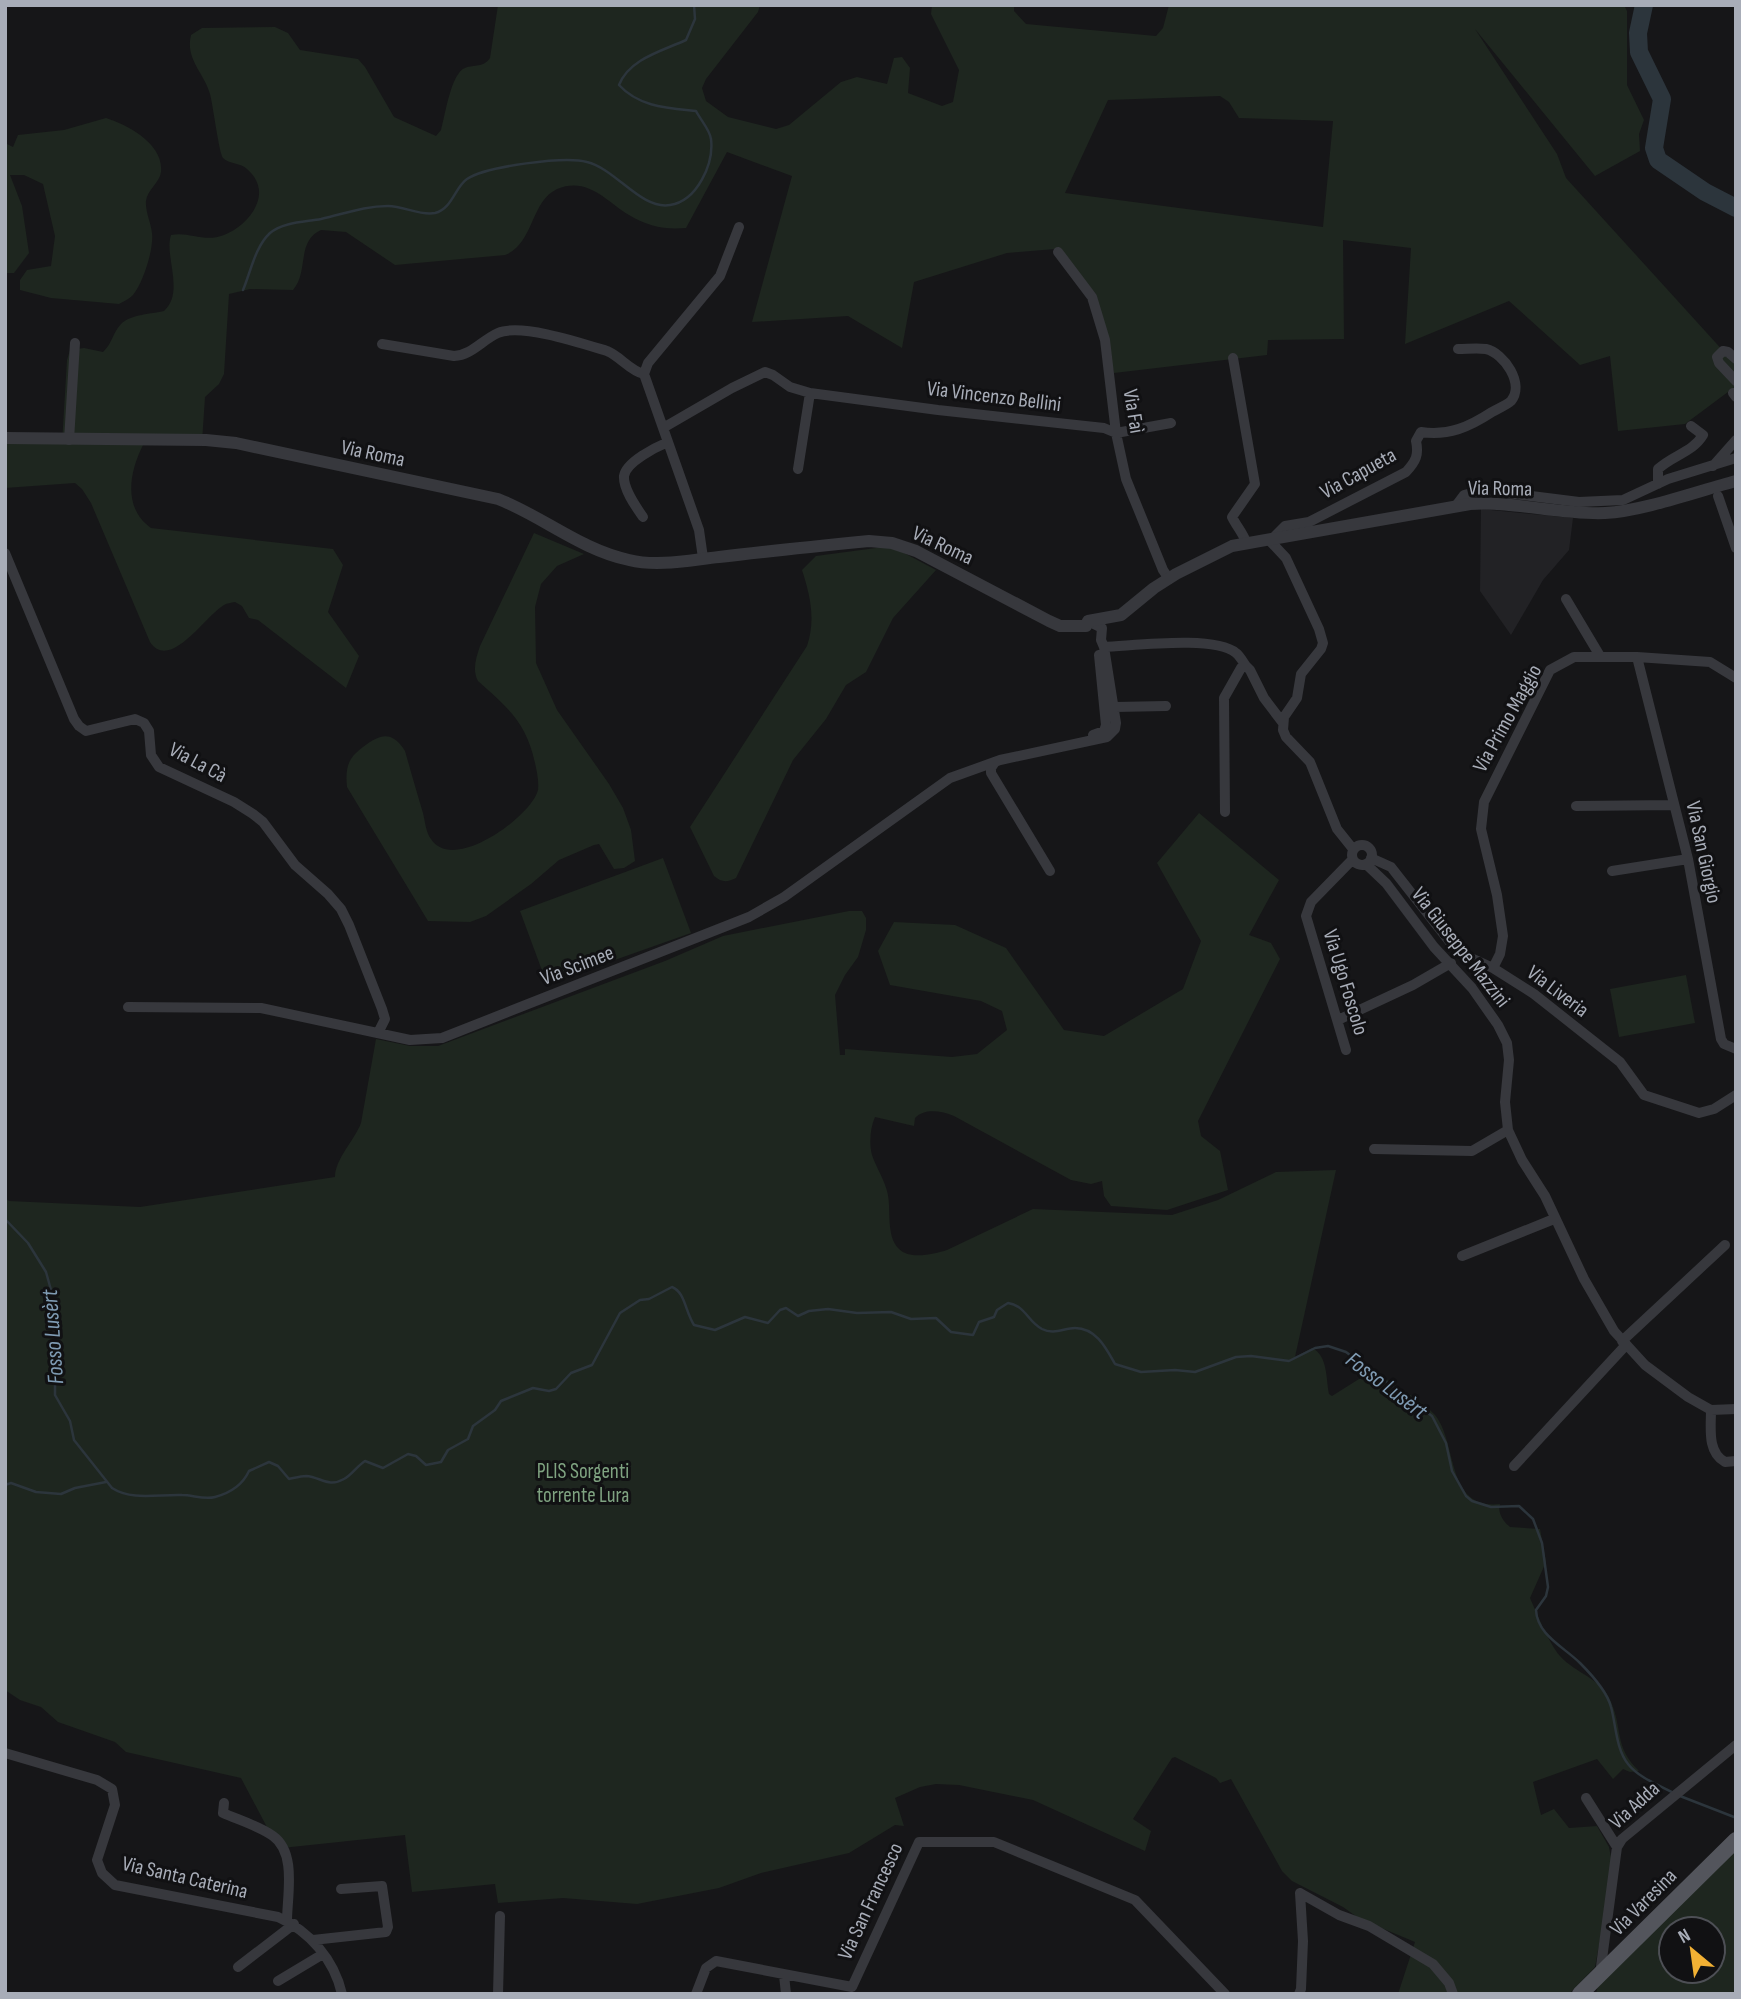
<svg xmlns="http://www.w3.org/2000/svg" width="1741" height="1999" font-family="'Sofia Sans Condensed',sans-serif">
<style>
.built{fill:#222225}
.green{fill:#1e261f;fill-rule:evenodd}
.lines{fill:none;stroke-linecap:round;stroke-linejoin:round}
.stream{stroke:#2c353c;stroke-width:2.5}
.river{stroke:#2c353c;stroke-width:18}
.minor{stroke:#37383d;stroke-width:10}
.tertiary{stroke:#37383d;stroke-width:12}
.primary{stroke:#53555c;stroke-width:16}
.labels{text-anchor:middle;stroke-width:6;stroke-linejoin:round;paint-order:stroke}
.street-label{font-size:21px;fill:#a8adb8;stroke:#111113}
.park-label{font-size:21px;fill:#7fa381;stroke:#111113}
.water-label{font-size:23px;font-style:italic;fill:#7f9bb3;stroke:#111113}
</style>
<rect width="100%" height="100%" fill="#161618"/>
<path class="built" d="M1481,509L1573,518L1569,550L1543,580L1511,635L1480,591Z"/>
<path class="green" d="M498,5H760L758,12L706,79L702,88L706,101L728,117L776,129L789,125L841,82L857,77L887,84L894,58L902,57L910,68L908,93L942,106L953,102L959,70L931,14L932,5H1014V11L1026,24L1156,36L1163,28L1169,5H1624L1627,11V85L1644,120L1639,134L1640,151L1595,176L1475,29L1557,154L1566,178L1736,365V386L1685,424L1618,431L1610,356L1580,365L1509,301L1405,344L1411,248L1343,240L1344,339L1268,340L1267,355L1114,373L1096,294L1055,249L1007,253L914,282L902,348L848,316L752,322L792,176L727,152L686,228C665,230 647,226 629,215C607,202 588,176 557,189C530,202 534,244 505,255L395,265L346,232L321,230C296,241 309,272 293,290L250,289L229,294L224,374L219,384L205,397L202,442L143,445C129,473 123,508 151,528L333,549L343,565L328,612L359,656L346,688L258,620L249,618L242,606L235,602C231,603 227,603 224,605C205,616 170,672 150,642L91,503L82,489L75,483L5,488V444L62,443L67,360L70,350L84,348L103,352C112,344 113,332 121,324C131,314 152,314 164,311C185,292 164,256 171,235C189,231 204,243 224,235C249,225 275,193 247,169C241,163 229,164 223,158C219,153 213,105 210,94C204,73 185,59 191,35L202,28L275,27L288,33L300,50L358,59L365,67L394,117L436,136L441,130C445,116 451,73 465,68C475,64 483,68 490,58ZM1220,96L1229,102L1239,118L1333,121L1323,227L1065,193L1108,100Z
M106,118C128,125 164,144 161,172C160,182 147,190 146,201C145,211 151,223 152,233C154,249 143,283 133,295C129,299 124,301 119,304L51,298L20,290V280L27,270L51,266L55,236L43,184L24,175H10L22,206L29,253L14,273H5V143L13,147L18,135L64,130Z
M534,533L584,554L557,566L541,584L535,607L536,663L557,710L609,784L623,808L631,830L635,861L624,868L614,869L599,844L594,845L559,860L531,884L486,916L470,922L428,921L347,787C346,777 346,767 351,759C354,754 358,751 363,747C380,734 392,730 405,751C411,772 417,793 423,813C425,821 426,833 431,839C453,874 532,816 538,790C539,781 537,772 535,763C526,722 508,708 478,681C472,670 476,658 480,646Z
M891,546L936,570L893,618L866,672L846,685L826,719L793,760L736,878C728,882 722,883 714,876L690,827L807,646C816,619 810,595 802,570L816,556Z
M1199,813L1279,880L1249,935L1271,943L1280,959L1198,1121L1201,1136L1220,1151L1228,1190L1167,1210L1111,1206L1104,1196L1102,1181L1091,1184L1071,1180L954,1116C941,1111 925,1108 915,1118L914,1126L875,1117C870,1128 869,1144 872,1155C876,1167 884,1179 887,1191C892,1208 885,1235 899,1249C910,1260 934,1254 947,1250L1033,1209L1172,1215L1218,1200L1276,1172L1336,1170L1295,1357L1312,1348C1328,1355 1326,1380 1329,1394L1332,1396L1359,1379L1377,1372C1394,1386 1421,1399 1435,1415C1458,1443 1445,1510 1500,1504C1497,1513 1504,1522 1510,1527L1540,1529L1546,1562L1530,1598C1537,1614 1549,1643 1560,1656C1576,1674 1602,1678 1611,1702C1623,1730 1614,1747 1639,1771L1630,1772L1623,1769L1613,1779L1597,1759L1533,1782L1541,1815L1554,1809L1569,1828L1597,1826L1609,1847L1613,1868L1595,1967L1569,1994H1398L1415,1942L1360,1919L1343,1907L1292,1881L1282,1871L1231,1779L1220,1783L1216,1778L1175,1757L1172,1758L1133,1819L1151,1831L1145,1851L1033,1800L959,1785L936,1784L920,1787L895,1798L904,1826L895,1825L849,1853L761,1873L719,1888L637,1904L563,1898L498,1903L495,1884L412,1892L405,1835L282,1848L269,1831L241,1778L126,1752L115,1742L58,1722L41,1707L20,1700L5,1690V1198L9,1201L140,1207L335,1177C335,1159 354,1141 361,1123L376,1039L410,1046H438L665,961L723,936L849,911H862L866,918V930L858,957L845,975L835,995L840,1055H845V1049L952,1057L977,1054L1007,1030L1002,1011L981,1001L890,985L878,951L894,922L955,925L1006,948L1064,1030L1104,1036L1183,989L1201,941L1157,863Z
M663,858L691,933L547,984L520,911Z
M1686,975L1695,1023L1619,1037L1610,989Z
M1736,1844V1994H1596L1599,1980ZM1671,1929H1713V1971H1671Z"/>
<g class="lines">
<path class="stream" d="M243,290C251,271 255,247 270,233C283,222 305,222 321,219C344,214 364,206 388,206C404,206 420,216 435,213C452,209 455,187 467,179C487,166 565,156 587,162C616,169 641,210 670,205C697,201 714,164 711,139C710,130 700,119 696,111C668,108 639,107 619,85C629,59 662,51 686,40L695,19L694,5
M5,1219L28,1243L46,1272L51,1290L55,1352V1395L70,1421L74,1440L112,1488C132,1501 159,1494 182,1495C193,1495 204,1500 215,1497C230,1493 243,1484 249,1471L269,1462L278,1466L289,1479C294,1478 301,1476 306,1476C321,1477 328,1488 344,1479C352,1475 357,1466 365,1461L383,1468L408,1454L416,1456L426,1465L441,1462L448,1450L468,1439L473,1426L495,1410L501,1401L533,1388L549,1391L556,1389L571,1373L592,1365L620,1313L640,1300L649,1299L672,1287C685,1292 685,1311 694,1325L715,1330L745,1317L768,1323L780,1310L786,1308L798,1316L809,1311L828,1309L857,1313L891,1312L911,1319L936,1318L951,1332L973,1335L979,1322L994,1317L997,1310L1008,1303C1026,1306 1027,1321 1042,1329C1054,1335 1064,1328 1075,1328C1096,1328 1106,1348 1115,1364L1141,1372L1175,1370L1195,1372L1236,1357L1251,1356L1289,1361L1315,1348L1328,1346L1346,1352L1432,1416L1446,1443L1452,1471L1466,1496L1472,1501L1491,1507L1519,1506L1533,1519L1542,1543L1548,1587L1546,1596L1536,1610C1537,1635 1564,1647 1580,1663C1592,1675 1607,1691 1611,1707C1616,1725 1616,1749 1628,1764C1639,1778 1659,1785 1674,1793
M5,1485L11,1483L36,1492L61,1494L75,1488L106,1482
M1680,1796L1734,1817"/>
<path class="river" d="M1644,5L1638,33L1639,52L1662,99L1654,148L1658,160L1705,192L1736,208"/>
<path class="minor" d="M1058,252L1092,297L1105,340L1116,433L1126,479L1163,570L1169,579
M382,344L454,356C472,355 482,340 498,333C521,323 581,343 607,351C620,356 630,371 644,374
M1233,358L1255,484L1232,517C1237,527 1243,533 1247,544
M1736,359L1728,352L1723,351L1717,357L1719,363L1736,381
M1733,393L1736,397
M663,428L732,388L765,372L773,375L790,387L810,393L938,410L1104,428L1116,433L1171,423
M69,440L75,343
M1713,466L1736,440
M798,469L810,393
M1658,484V469C1673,455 1693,452 1703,435L1691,426
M1718,496L1736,548
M1455,507L1464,495L1483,490L1579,502L1623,500L1668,479L1736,458
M643,517C636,507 623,489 624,476C626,462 656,447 668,442
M5,553L74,719L79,726L86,731L135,719L144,723L149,731L151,755L159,767L234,802L253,814L263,822L295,865L328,894L341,909L349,925L382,1009L385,1019L378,1033
M703,558L699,530L644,374L648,363L720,276L739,227
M1566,599L1600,656
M1104,647C1133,646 1214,635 1236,653C1240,656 1243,662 1246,666
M1637,657L1688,859L1721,1039L1724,1044L1736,1049
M1115,707L1166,706
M1093,735L1104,731L1106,725L1099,655
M995,762L991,768V773L1050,871
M1576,806L1674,805
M1225,812L1224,698L1241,668L1246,666L1250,670L1264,698L1283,723
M1352 855a10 10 0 1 1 20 0a10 10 0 1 1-20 0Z
M1353,849L1337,829L1310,762L1286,737L1283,730L1284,717L1297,698L1301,674L1321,649L1323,643L1319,629L1286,558L1270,541L1285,526L1309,522L1406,472C1416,461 1419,455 1416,441L1421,432C1449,436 1469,427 1492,412C1497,409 1507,405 1511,401C1525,384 1504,353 1486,349C1477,348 1467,349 1458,349
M1371,858L1391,867L1449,941L1471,958L1493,968L1534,994L1620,1062L1644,1095L1699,1113L1714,1109L1736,1095
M1366,864L1386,883L1434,947L1472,988L1498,1025L1507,1043L1509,1060L1505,1102L1508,1130L1522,1160L1545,1196L1584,1279L1614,1331L1645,1365L1688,1397L1711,1410L1736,1409
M1612,871L1688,859
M1493,968L1500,954L1503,936L1497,895L1481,829L1484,802L1550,670L1574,657H1637L1710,662L1736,678
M128,1007L261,1008L410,1040L442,1038L749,917L784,897L950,778L1000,760L1107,737L1115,729L1116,723L1104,647L1101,640L1102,628L1088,621
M1338,1020L1413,985L1451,963
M1346,1050L1306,916L1311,902L1353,859
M1374,1149L1472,1151L1508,1130
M1462,1256L1554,1219
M1622,1341L1725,1245
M1711,1410C1711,1428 1707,1452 1725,1462L1736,1461
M1514,1466L1626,1345
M5,1753L97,1780L112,1789L115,1805L97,1860L102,1873L115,1885L278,1917C309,1931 334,1959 342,1994
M1586,1798L1617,1847
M224,1803L223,1813C239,1820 259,1826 273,1836C297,1853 287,1896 287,1921
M1300,1893L1339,1915L1369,1926L1433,1964L1449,1983L1453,1994
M313,1940L386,1932L388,1927L382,1886L341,1889
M238,1967L294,1924
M1600,1974L1617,1847L1622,1839L1736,1745
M784,1975L786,1994
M278,1981L323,1954
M498,1994L500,1916
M696,1994L706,1968L716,1961L852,1987L919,1842H994L1135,1900L1225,1994
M1299,1994L1301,1989L1303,1941L1300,1893"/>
<path class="tertiary" d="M5,438L206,440L236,443L498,499C542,516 581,550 629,560C658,567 690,560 719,557C769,551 819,546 869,541L892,543L916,551L1049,621L1060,626H1086L1088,621L1121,615L1154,588L1176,574L1232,546L1470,504C1515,501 1560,515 1605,513C1643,511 1698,491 1736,481"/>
<path class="primary" d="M1580,1994L1736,1840"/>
</g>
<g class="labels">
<g class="street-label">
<text transform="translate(994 396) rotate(7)" y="7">Via Vincenzo Bellini</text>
<text transform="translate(1134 411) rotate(81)" y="7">Via Faì</text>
<text transform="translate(373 453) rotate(12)" y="7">Via Roma</text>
<text transform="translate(1358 473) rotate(-29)" y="7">Via Capueta</text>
<text transform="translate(1500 488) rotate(1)" y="7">Via Roma</text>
<text transform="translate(943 545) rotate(25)" y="7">Via Roma</text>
<text transform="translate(1507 718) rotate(-61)" y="7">Via Primo Maggio</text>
<text transform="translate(198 762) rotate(28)" y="7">Via La Cà</text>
<text transform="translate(1704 852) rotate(78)" y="7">Via San Giorgio</text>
<text transform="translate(1461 947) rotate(52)" y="7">Via Giuseppe Mazzini</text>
<text transform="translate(577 965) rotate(-21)" y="7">Via Scimee</text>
<text transform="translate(1346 982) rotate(73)" y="7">Via Ugo Foscolo</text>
<text transform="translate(1558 991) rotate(37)" y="7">Via Liveria</text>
<text transform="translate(1634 1805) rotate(-42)" y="7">Via Adda</text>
<text transform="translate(185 1877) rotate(13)" y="7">Via Santa Caterina</text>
<text transform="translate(870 1901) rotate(-65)" y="7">Via San Francesco</text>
<text transform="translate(1643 1902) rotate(-45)" y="7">Via Varesina</text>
</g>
<g class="park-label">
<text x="583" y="1478">PLIS Sorgenti<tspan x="583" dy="24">torrente Lura</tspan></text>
</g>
<g class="water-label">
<text transform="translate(52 1337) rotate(-94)" y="8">Fosso Lusèrt</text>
<text transform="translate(1387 1385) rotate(37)" y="8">Fosso Lusèrt</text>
</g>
</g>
<rect width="1741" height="1999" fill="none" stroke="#a8adb8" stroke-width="14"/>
<g transform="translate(1692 1950) rotate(331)"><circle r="33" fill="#111113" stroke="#4d4f55" stroke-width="2"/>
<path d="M0-5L12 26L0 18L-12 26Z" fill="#f2b134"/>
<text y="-10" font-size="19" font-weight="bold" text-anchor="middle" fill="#a8adb8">N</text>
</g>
</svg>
